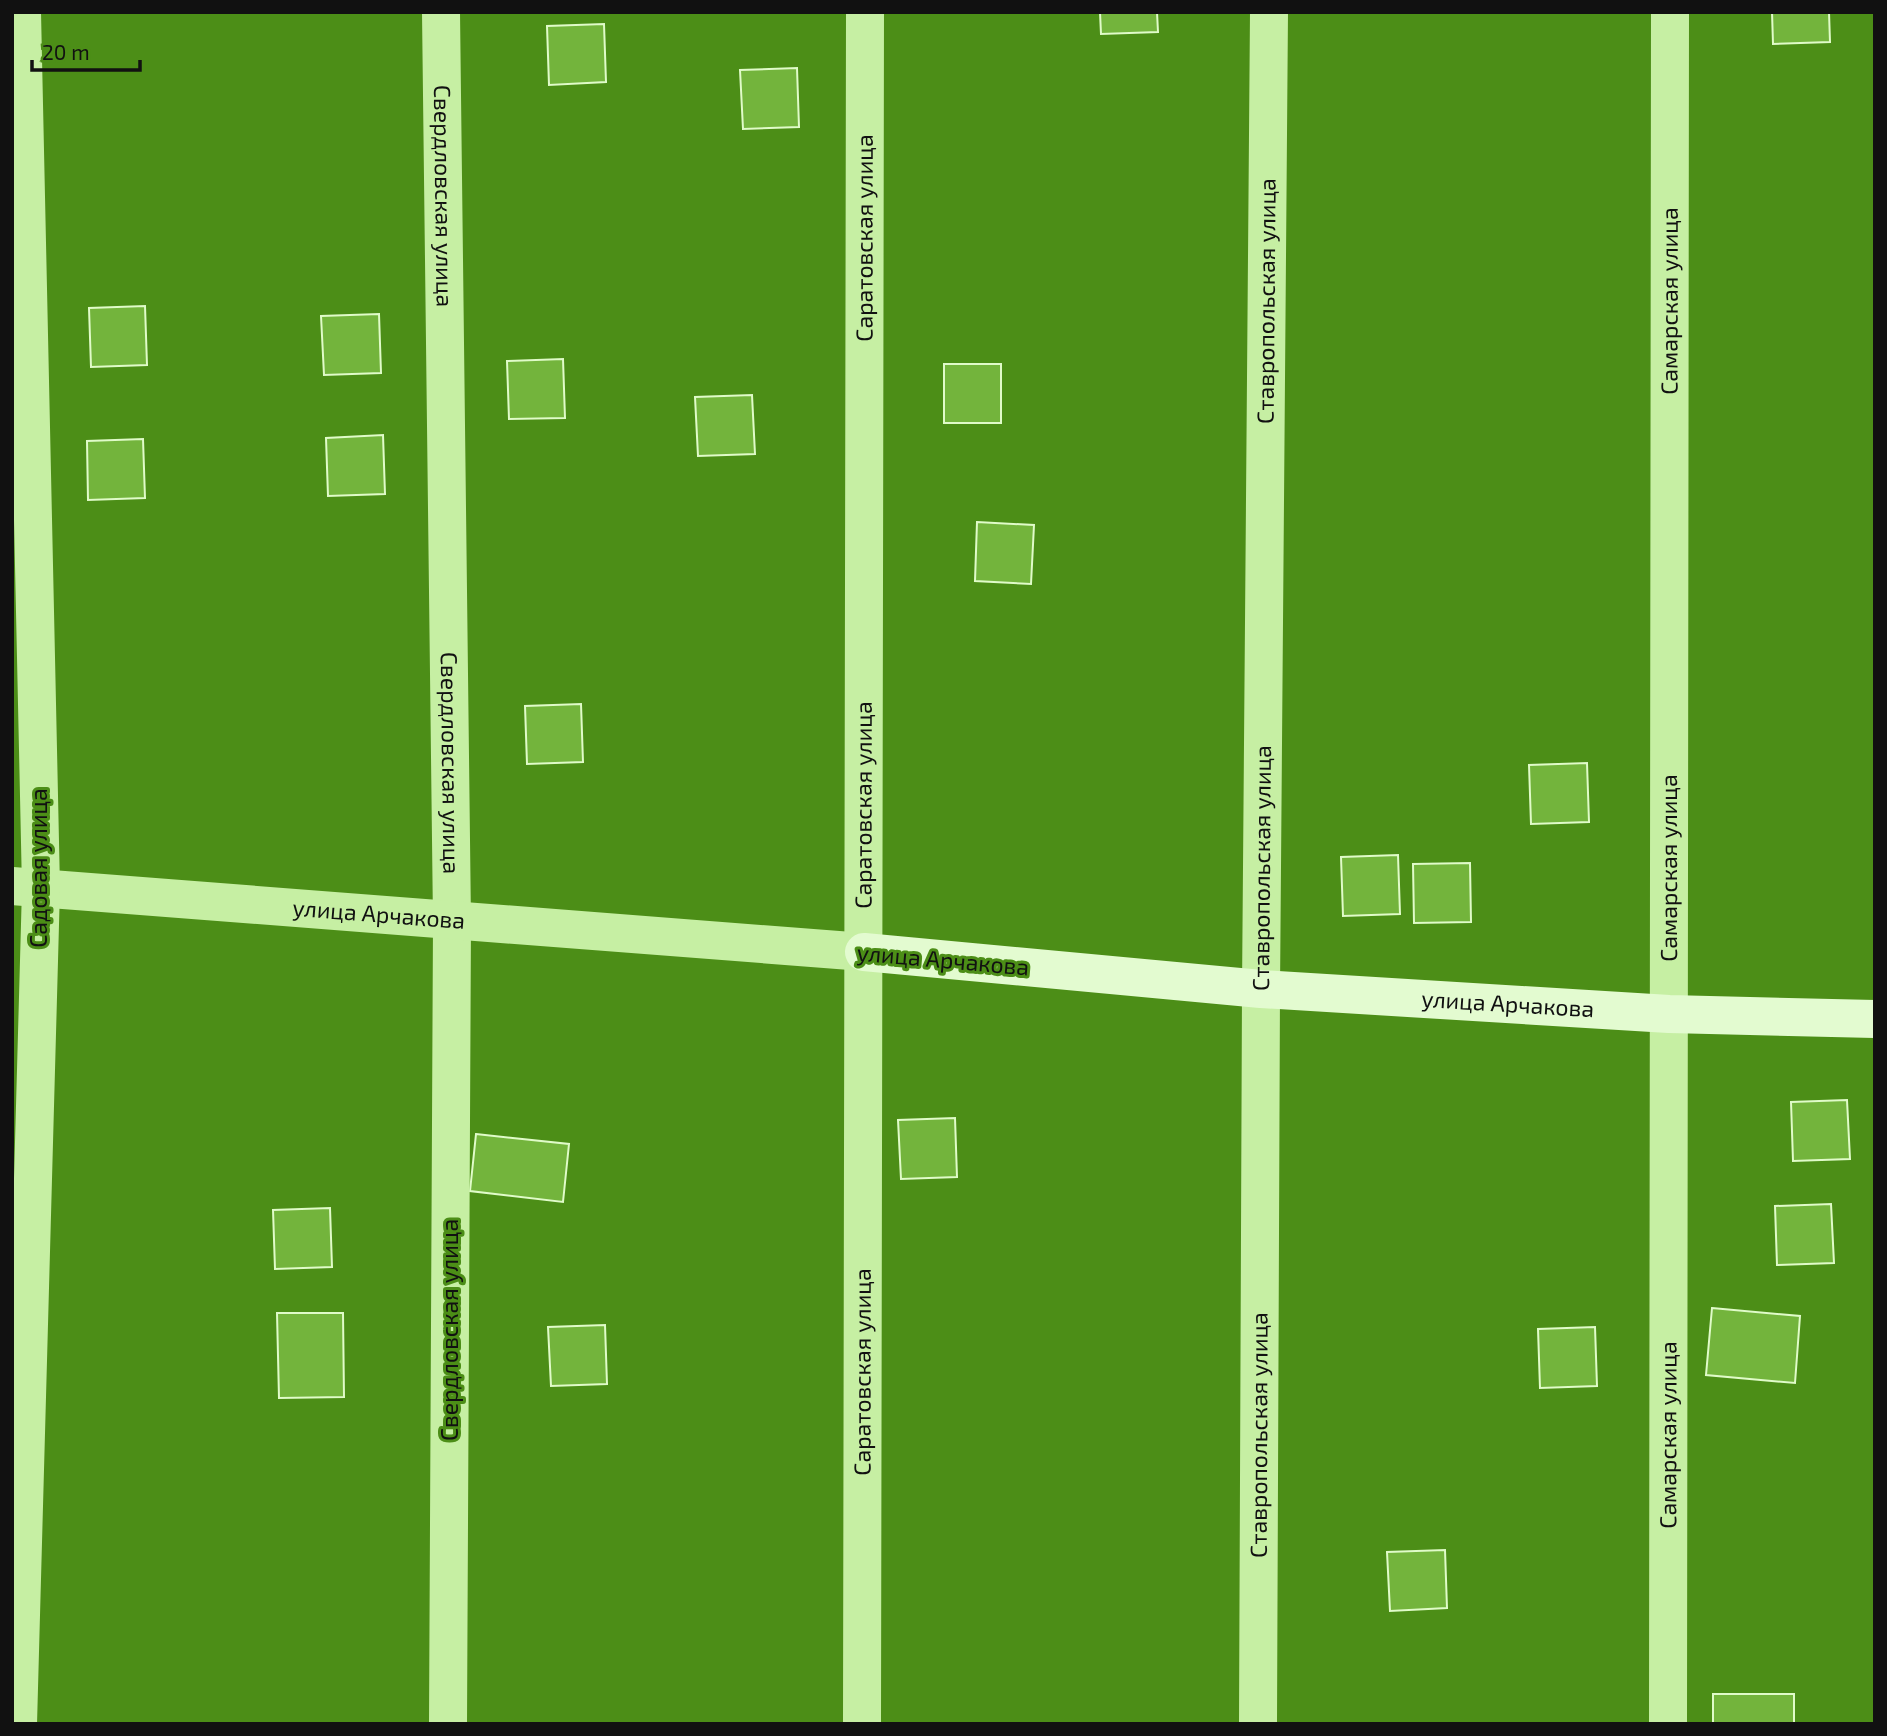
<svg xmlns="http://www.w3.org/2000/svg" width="1887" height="1736" font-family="'Exo 2',sans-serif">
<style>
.building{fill:#73b43c;stroke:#e0fbc9;stroke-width:2}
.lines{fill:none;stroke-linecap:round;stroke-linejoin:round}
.street{stroke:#c6efa3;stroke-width:38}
.secondary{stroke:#e3fbd0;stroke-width:38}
.labels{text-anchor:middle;stroke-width:6;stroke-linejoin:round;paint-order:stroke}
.street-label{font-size:23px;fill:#111;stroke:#4c8e17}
</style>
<rect width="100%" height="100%" fill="#4c8e17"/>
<path class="building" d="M1100,12H1157L1158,32L1101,34Z
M1772,12H1829L1830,42L1773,44Z
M604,24L606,82L549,85L547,26Z
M797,68L799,127L743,129L740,70Z
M145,306L147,365L91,367L89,308Z
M379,314L381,373L324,375L321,316Z
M563,359L565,418L509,419L507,361Z
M944,364H1001V423H944Z
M752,395L755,454L698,456L695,397Z
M383,435L385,494L328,496L326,438Z
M143,439L145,498L88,500L87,441Z
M977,522L1034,525L1031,584L975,581Z
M581,704L583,762L527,764L525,706Z
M1587,763L1589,822L1531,824L1529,765Z
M1398,855L1400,914L1343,916L1341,857Z
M1470,863L1471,922L1414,923L1413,864Z
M1847,1100L1850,1159L1793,1161L1791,1102Z
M955,1118L957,1177L901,1179L898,1120Z
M476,1134L569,1144L563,1202L470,1191Z
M1831,1204L1834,1263L1777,1265L1775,1206Z
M330,1208L332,1267L275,1269L273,1210Z
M1712,1308L1800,1316L1795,1383L1706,1375Z
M277,1313H343L344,1397L279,1398Z
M605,1325L607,1384L551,1386L548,1327Z
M1595,1327L1597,1386L1540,1388L1538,1329Z
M1445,1550L1447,1608L1390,1611L1387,1552Z
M1713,1694H1794V1724H1713Z"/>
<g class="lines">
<g class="street">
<path id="s1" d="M441,12L452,922L448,1724"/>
<path id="s2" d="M12,886L864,952"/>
<path d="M18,1724L41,888L22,12"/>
<path id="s3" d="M862,1724L865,12"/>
<path id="s4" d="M1258,1724L1261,989L1269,12"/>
<path id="s5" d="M1668,1724L1670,12"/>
</g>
<path class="secondary" id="s6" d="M864,952L1261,989L1669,1014L1875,1019"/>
</g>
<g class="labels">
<g class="street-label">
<text dy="8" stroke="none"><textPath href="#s1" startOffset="184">Свердловская улица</textPath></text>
<text dy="8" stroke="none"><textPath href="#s3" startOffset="1486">Саратовская улица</textPath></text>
<text dy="8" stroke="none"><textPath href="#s4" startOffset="1423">Ставропольская улица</textPath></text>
<text dy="8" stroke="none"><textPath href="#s5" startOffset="1423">Самарская улица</textPath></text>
<text dy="8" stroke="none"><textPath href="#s1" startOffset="751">Свердловская улица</textPath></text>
<text dy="8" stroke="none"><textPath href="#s3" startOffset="919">Саратовская улица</textPath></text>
<text transform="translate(39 868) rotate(-90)" y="8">Садовая улица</text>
<text dy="8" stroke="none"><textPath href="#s4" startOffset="856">Ставропольская улица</textPath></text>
<text dy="8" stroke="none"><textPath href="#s5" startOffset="856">Самарская улица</textPath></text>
<text dy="8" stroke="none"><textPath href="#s2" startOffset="368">улица Арчакова</textPath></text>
<text transform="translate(943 960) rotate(5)" y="8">улица Арчакова</text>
<text dy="8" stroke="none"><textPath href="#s6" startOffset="646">улица Арчакова</textPath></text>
<text transform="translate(450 1330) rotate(-90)" y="8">Свердловская улица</text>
<text dy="8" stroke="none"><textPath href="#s3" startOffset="352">Саратовская улица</textPath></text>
<text dy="8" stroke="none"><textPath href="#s4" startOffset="289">Ставропольская улица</textPath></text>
<text dy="8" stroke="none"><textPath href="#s5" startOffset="289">Самарская улица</textPath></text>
</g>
</g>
<rect width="1887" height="1736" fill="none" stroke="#111111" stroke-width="28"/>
<path d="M32 60v10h108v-10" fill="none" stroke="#111111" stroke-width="3.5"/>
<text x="42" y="60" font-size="21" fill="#111111" stroke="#4c8e17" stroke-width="5" paint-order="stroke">20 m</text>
</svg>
